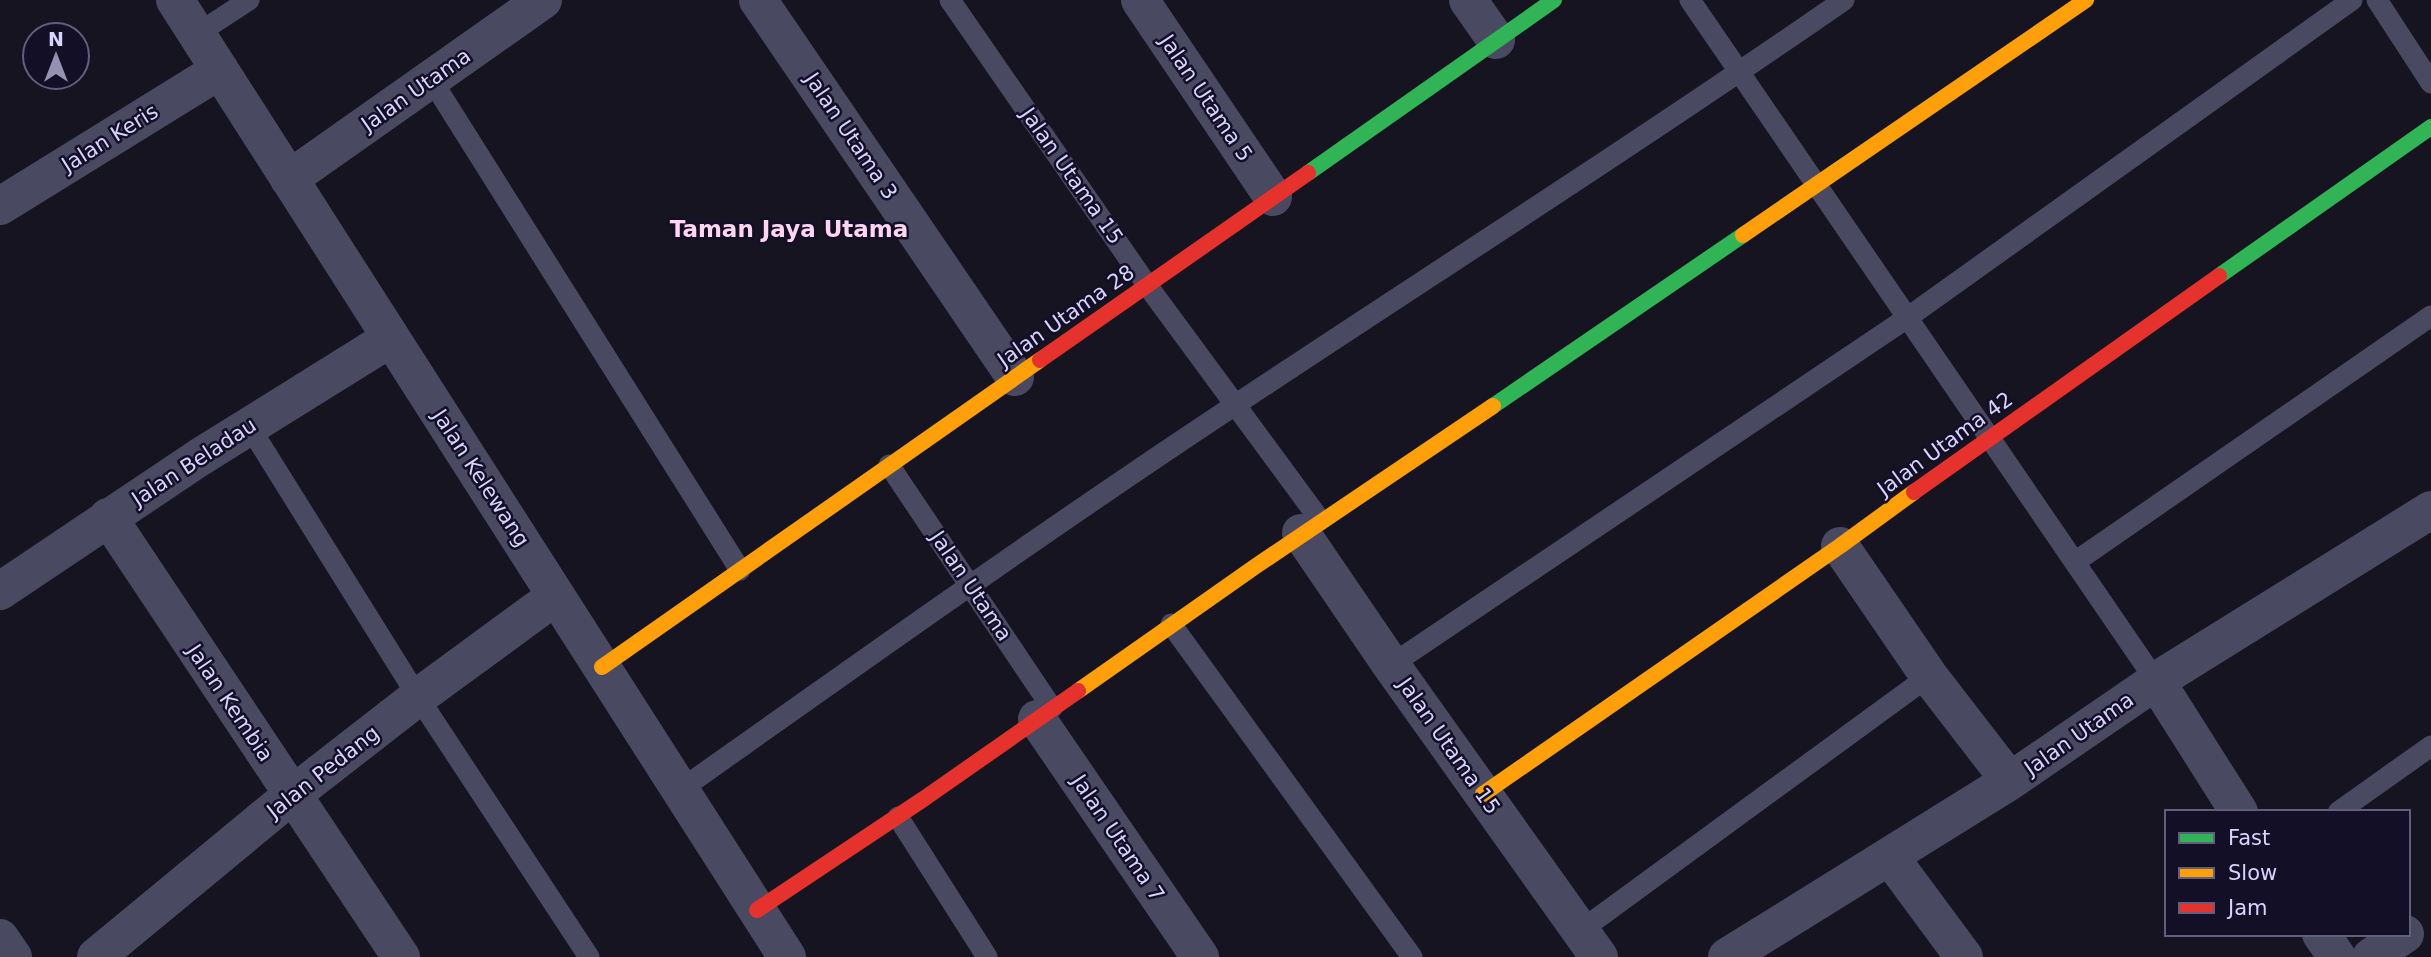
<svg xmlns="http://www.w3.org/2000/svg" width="2431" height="957" font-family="'DejaVu Sans',sans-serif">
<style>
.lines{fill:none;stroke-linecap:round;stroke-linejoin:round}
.lane{stroke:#4a4962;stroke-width:21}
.street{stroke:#4a4962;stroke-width:38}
.fast{stroke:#30b455;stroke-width:16}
.slow{stroke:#ff9f0a;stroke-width:16}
.jam{stroke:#e5322d;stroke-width:16}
.labels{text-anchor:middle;stroke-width:5;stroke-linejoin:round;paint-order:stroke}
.street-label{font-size:21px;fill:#d9d4ff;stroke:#130f26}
.neighbourhood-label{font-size:23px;font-weight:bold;fill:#ffd6f0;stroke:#130f26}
</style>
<rect width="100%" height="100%" fill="#161421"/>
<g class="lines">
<path class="lane" d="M950,0L1147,285L1320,520
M1690,0L2156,681
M2377,0L2431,83
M197,34L249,0
M431,79L740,570
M249,426L418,697L589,957
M889,465L1052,708
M2075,562L2431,316
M1171,624L1412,957
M1391,665L1907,318L2352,0
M680,790C865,659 1049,528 1238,403C1440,269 1645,138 1844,0
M2338,812L2431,746
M898,817L987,957
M1580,931L1929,676"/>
<path class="street" d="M175,0L787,957
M758,0L1015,377
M1140,0L1273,197
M1468,0L1496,40
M289,179L543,0
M0,206L220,70
M108,517L401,957
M1301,533L1391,665L1599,957
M1840,546L1929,676L2010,781
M0,591L200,457L391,338
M2156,681L2239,812
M1037,719L1200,957
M1890,857L1964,957
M2321,934L2337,957
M0,938L13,957
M96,957L292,795L418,697L556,596
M1727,957L2010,781L2156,681L2431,510
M2371,957L2405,934"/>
<path class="fast" d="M1308,173L1554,0
M2219,276L2431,127
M1493,406L1743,235"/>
<path class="slow" d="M1743,235L2086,0
M602,667L1040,360
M1078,691L1256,566L1493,406
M1483,794L1840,546L1914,492"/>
<path class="jam" d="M1040,360L1308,173
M1914,492L2219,276
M757,910L925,798L1078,691"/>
</g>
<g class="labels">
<g class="street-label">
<text transform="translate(416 90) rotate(-35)" y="7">Jalan Utama</text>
<text transform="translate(1206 98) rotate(56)" y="7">Jalan Utama 5</text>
<text transform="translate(851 136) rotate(56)" y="7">Jalan Utama 3</text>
<text transform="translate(110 138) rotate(-32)" y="7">Jalan Keris</text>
<text transform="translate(1072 176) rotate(55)" y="7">Jalan Utama 15</text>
<text transform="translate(1066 316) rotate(-35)" y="7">Jalan Utama 28</text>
<text transform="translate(1945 444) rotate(-36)" y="7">Jalan Utama 42</text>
<text transform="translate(194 462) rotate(-33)" y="7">Jalan Beladau</text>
<text transform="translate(481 478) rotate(57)" y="7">Jalan Kelewang</text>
<text transform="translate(971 586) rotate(56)" y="7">Jalan Utama</text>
<text transform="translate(230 703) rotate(56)" y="7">Jalan Kembia</text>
<text transform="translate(2079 734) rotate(-35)" y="7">Jalan Utama</text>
<text transform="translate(1449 746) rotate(55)" y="7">Jalan Utama 15</text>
<text transform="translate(323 772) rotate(-38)" y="7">Jalan Pedang</text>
<text transform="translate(1118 838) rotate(56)" y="7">Jalan Utama 7</text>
</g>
<g class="neighbourhood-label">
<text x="789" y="237">Taman Jaya Utama</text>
</g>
</g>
<rect x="2165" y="810" width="245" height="126" fill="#130f26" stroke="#625e7d" stroke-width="2"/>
<rect x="2179" y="833" width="35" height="10" fill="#30b455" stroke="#625e7d" stroke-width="2"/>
<text x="2228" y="845" font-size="21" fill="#d9d4ff">Fast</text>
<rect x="2179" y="868" width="35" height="10" fill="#ff9f0a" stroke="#625e7d" stroke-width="2"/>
<text x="2228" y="880" font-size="21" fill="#d9d4ff">Slow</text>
<rect x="2179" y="903" width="35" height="10" fill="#e5322d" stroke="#625e7d" stroke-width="2"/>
<text x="2228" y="915" font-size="21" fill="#d9d4ff">Jam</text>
<g transform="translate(56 56)"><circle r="33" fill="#130f26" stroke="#625e7d" stroke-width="2"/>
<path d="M0-5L12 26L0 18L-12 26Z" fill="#9591b1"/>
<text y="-10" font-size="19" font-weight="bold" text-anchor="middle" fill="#d9d4ff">N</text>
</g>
</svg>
